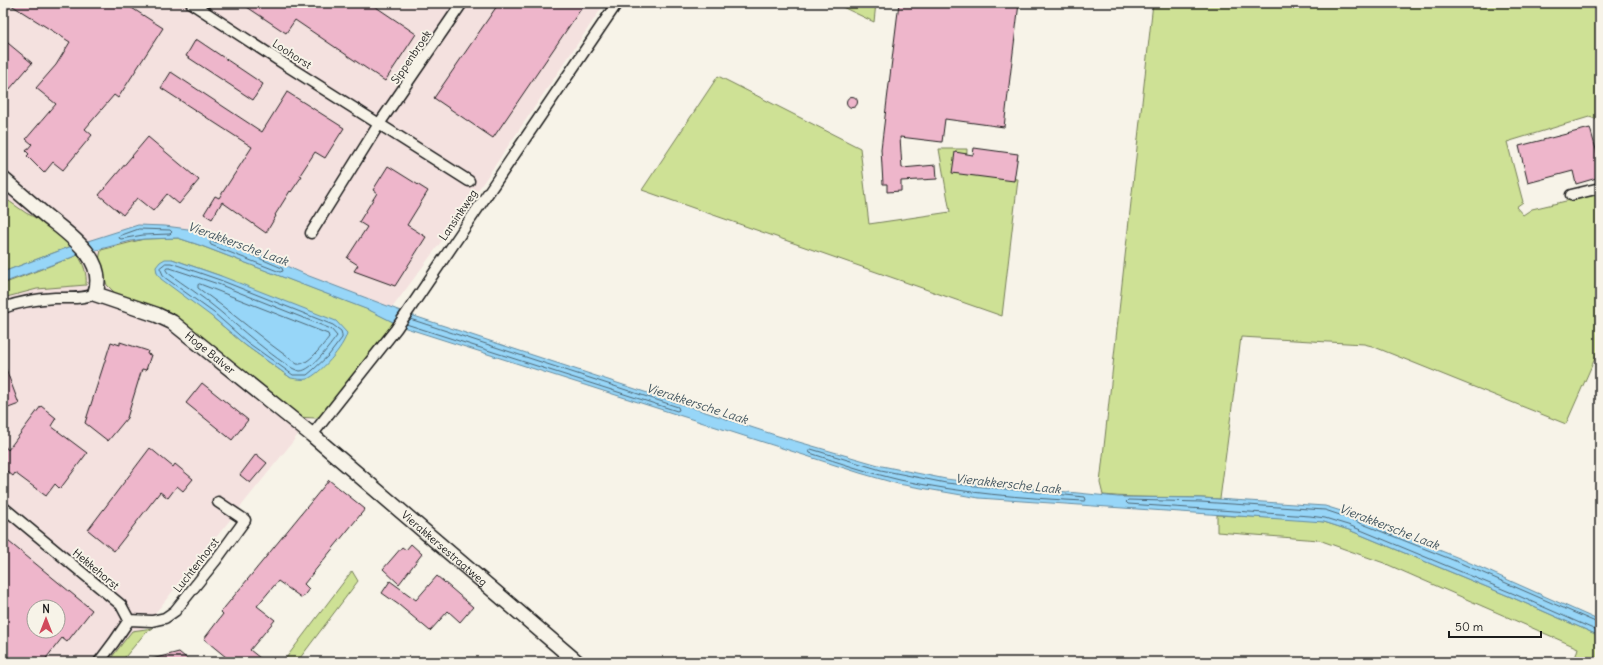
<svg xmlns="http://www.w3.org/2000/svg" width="1603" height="665" font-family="Delius,sans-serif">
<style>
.built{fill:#f4e1df;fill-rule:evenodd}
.green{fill:#cee195;stroke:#757e58;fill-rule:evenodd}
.water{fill:#97d6f8;stroke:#668ca0}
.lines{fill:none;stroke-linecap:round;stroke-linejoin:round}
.shore{stroke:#4d6674;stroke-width:1}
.building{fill:#eeb6cb;stroke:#1c1c1c;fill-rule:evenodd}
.street-casing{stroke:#1c1c1c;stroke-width:13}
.secondary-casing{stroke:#1c1c1c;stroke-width:17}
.street{stroke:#f7f3e8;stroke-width:10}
.secondary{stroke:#f7f3e8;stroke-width:14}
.labels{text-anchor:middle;stroke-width:4;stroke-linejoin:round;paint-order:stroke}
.street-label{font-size:11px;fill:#1c1c1c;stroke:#f7f3e8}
.water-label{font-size:12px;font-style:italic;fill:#41545e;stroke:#f7f3e8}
</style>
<rect width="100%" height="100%" fill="#f7f3e8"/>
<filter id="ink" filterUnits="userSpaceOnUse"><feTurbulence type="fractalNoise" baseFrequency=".025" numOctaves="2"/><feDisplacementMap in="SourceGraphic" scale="8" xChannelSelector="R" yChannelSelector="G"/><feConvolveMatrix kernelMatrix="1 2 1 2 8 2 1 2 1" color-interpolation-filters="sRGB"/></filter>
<g filter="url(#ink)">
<path class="built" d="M3,3H605L464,211L291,444L116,662H3ZM34,607H58V631H34Z"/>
<path class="green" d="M834,3H876L874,22Z
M1153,3H1600V120L1589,117L1507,142L1523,202L1516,207L1523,215L1532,209L1600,193V347L1566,424L1372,346L1364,344L1241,337L1220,499C1181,496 1142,499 1103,495L1100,483Z
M718,76L860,148L869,224L950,212L939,149H967L966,174L1018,179L1002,316L642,190Z
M3,197L26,213L44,222L72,246L3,272Z
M178,238L199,245L372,311L403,327L321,416L315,418L297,417L164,313L115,293L107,285L99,260L101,250L144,239ZM172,259L221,276L291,378L245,345L211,316Z
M78,255C84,265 87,273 86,285L37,289L3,298V284Z
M1217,515L1310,520L1324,522L1349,530L1511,597L1600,636V662H1574L1578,648L1384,563L1319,540L1217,532Z
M352,571L358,581L297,662H283Z
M153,628L145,633L121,662H108L132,631Z"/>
<path class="water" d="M138,225L165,226L188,229L241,246L309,276L411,315L778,436L882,466L946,479L976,483L1118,497L1201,498L1325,506L1341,511L1459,558L1600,621V636L1511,597L1349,530L1324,522L979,498L898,484L860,473L403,327L371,311L199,245L178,238L144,239L131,241L78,255L3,283V272L72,246Z
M165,259H172L221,276L336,321L347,333C344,347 320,374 307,379C302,380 297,379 291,378L245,345L211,316L161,279L157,273L156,267L160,262Z"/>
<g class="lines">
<path class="shore" d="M139,229L170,230L172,232L170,234L143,235L121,239L119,238L120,236Z
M212,241L240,250L282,268L283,271L280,272L211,245L210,243Z
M166,263H171L220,280L333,325L341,331L342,335V338L329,355L313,370L307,375H293L247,342L214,313L164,277L160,268Z
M167,268H170L218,284L331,329L337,336C330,345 312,371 300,371C286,370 231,320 217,309C202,296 184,285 168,273L166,270Z
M200,284L328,334L329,337C323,345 308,366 297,364C263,340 232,312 198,288V285Z
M406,324L677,411L679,410L678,407L410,319
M811,449L881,470L946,483L1085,497L1086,500L1084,501C1022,498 961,493 900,480C870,473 840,463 810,453L809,451Z
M1600,624L1458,562L1340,515L1325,510L1201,502L1128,500L1126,502L1128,504L1310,516L1325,518L1351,526L1512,593L1600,632"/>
</g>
<path class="building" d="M8,3H124L163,28L118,98L114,95L85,129L92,135L63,170L53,162L44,173L27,156L29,154L26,151L32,144L26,139L56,104L36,88L56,65L70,42Z
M241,3H370L416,34L385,81L295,20L286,33Z
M499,3H585L493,138L434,98Z
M899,3H1019L1004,127L945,119L942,142L900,137L902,168L936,165L937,179L901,181V191L887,192V184H883L881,149Z
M3,39L32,63L3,97Z
M196,39L263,84L253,100L186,56Z
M171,72L262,132L287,92L344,128L325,158L315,152L300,175L302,176L291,192L290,191L275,215L276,216L266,233L222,202L212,219L204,214L215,196L219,198L252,147L161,88Z
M846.5 102a5.5 5.5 0 1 1 11 0a5.5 5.5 0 1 1-11 0Z
M1590,128L1597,153L1600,152V177L1576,184L1573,171L1528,183L1519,146Z
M148,137L199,180L179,204L167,194L153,211L137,198L123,215L99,195Z
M974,148L1018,154L1014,181L952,173L955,152L973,155Z
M388,166L428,191L407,225L426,237L395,286L354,271L358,265L347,258L367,227L359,222L377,193L373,190Z
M111,342L120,345V342L148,351L147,354L151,355L146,370L142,369L127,418L108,441L85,423Z
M3,364H4L19,404L3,410Z
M202,383L248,420L232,440L186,403Z
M41,406L56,418L51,426L87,453L60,489L55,484L46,496L15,473L13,476L3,468V444L8,450Z
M150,448L173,467L175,464L193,479L183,491L177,486L168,498L160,492L114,551L88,530Z
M256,454L267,463L250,483L240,475Z
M329,480L365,509L304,584L309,589L302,598L278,581L257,606L275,620L250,650L265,662H232L204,639L223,614L221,612L225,607Z
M3,537L92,610L67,642L62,638L43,662H3ZM34,607H58V631H34Z
M411,544L422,554L399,584L383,569L402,547L406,550Z
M437,576L473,607L460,622L448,611L430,631L399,605L382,593L390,581L416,600Z
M179,652L191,662H153L152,659Z"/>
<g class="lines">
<g class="street-casing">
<path id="street" d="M191,3L289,67L469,181
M1571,195L1600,188
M311,233L379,124L462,3
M3,308C19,302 38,299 55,298C69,298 83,299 95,294
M312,435L396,329L617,3
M3,507L121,605L129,620L114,642L99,662
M129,620L152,621L165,618L175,611L216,560L245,520L218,502"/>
</g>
<g class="secondary-casing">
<g id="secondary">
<path id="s1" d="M3,179C17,191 31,203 45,215C68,234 108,259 95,294L157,315L172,322L312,435L577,662"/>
</g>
</g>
<use href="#street" class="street"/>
<use href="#secondary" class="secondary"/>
</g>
</g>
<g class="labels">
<g class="street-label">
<text transform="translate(292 54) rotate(33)" y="4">Loohorst</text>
<text transform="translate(411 57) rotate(-56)" y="4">Sippenbroek</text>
<text transform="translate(458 215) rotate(-56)" y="4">Lansinkweg</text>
<text dy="4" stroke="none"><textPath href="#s1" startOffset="287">Hoge Balver</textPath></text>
<text dy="4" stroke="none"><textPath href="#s1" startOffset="592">Vierakkersestraatweg</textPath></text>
<text transform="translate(196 565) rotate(-52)" y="4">Luchtenhorst</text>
<text transform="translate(96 569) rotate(40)" y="4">Hekkehorst</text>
</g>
<g class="water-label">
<text transform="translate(238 244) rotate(20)" y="4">Vierakkersche Laak</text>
<text transform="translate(697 404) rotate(18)" y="4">Vierakkersche Laak</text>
<text transform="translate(1008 484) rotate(6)" y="4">Vierakkersche Laak</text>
<text transform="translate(1389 527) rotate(21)" y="4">Vierakkersche Laak</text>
</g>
</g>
<rect width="1603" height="665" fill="none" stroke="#f7f3e8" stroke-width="16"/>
<rect x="8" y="8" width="1587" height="649" fill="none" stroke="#1c1c1c" stroke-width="1.5" filter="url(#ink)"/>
<g transform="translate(46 619)"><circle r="19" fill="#f7f3e8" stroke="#9f9d96"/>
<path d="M0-3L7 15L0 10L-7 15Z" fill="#d1495b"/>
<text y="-6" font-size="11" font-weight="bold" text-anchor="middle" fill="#1c1c1c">N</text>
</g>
<path d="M1449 631v6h92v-6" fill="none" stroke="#1c1c1c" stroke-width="2"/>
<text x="1455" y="631" font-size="12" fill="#1c1c1c" stroke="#f7f3e8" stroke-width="3" paint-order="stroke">50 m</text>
</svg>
